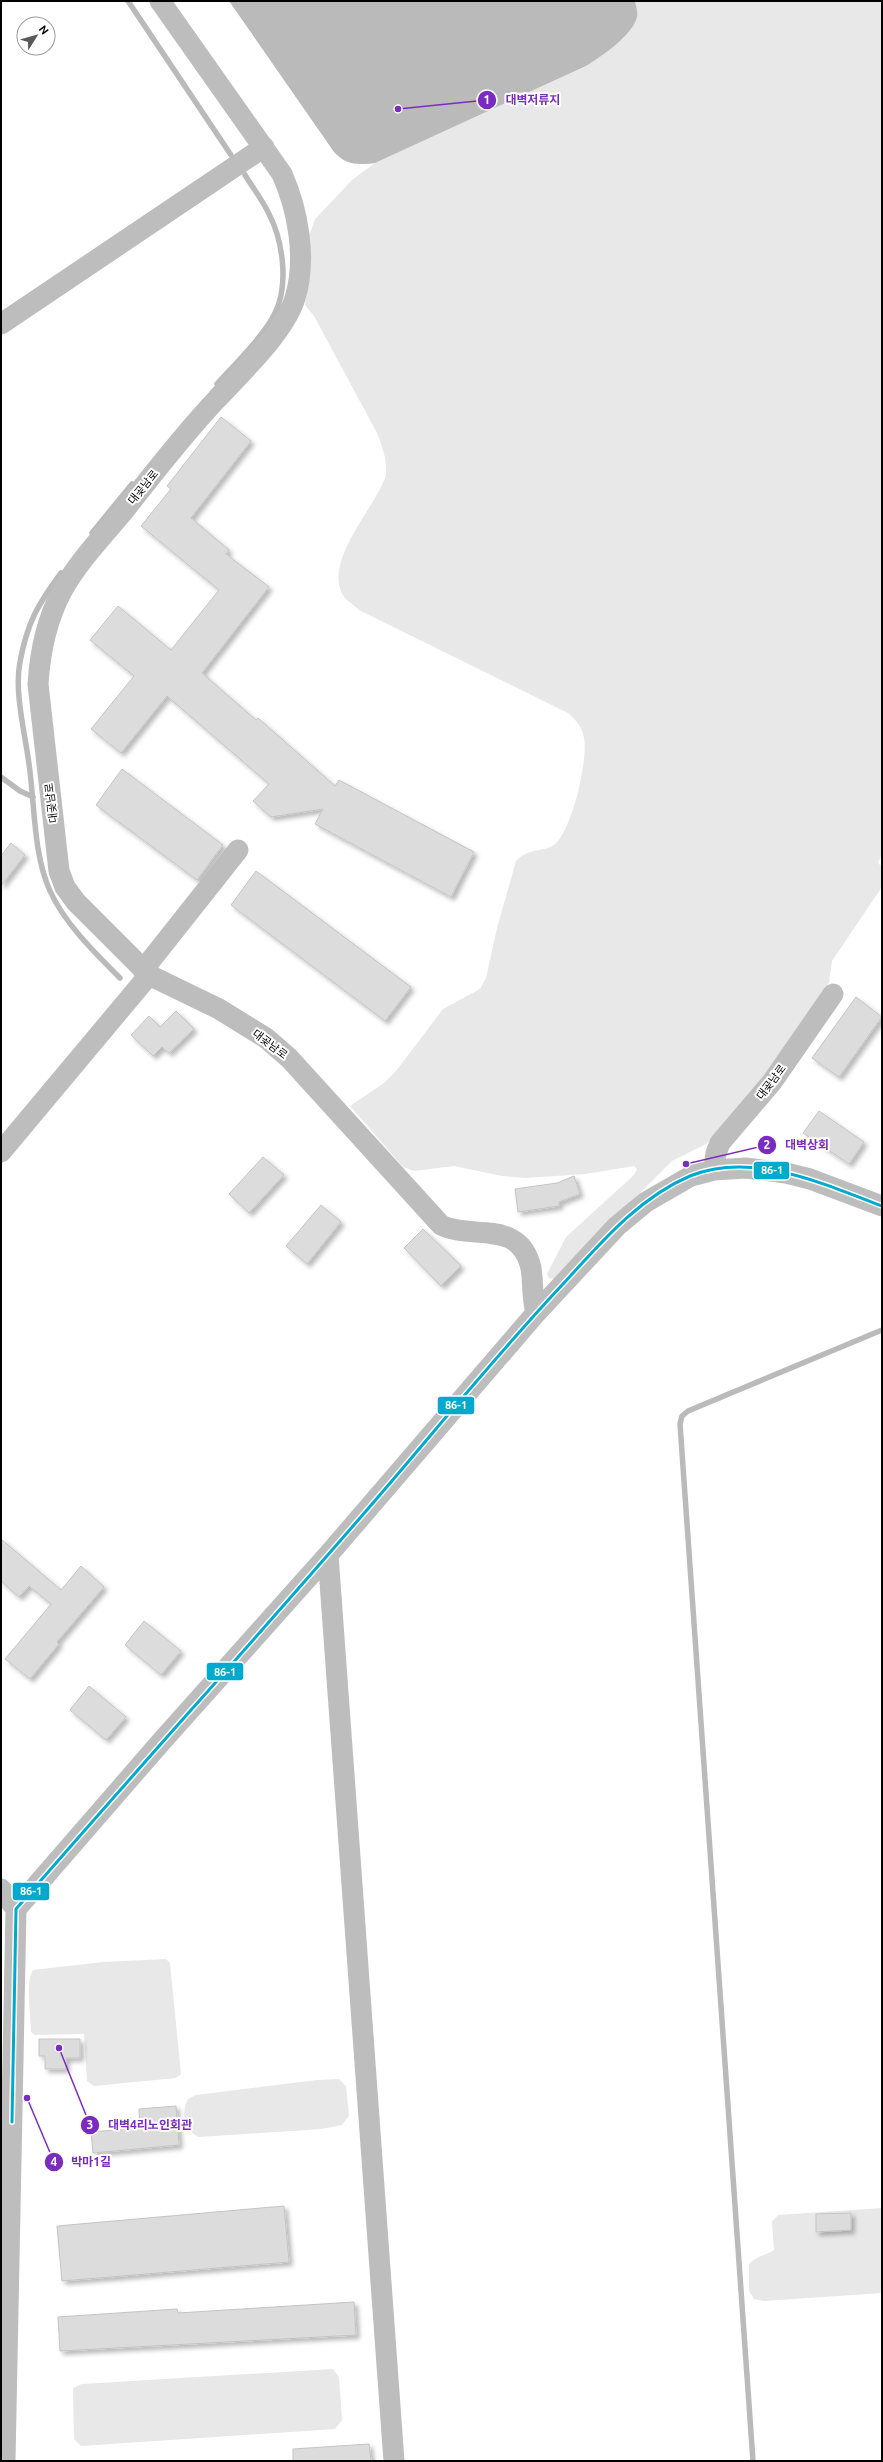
<svg xmlns="http://www.w3.org/2000/svg" width="883" height="2462" font-family="Ubuntu,'Noto Sans KR',sans-serif">
<style>
.green{fill:#e8e8e8}
.water{fill:#bababa}
.lines{fill:none;stroke-linecap:round;stroke-linejoin:round}
.stream{stroke:#bababa;stroke-width:5.5}
.building{fill:#dcdcdc;stroke:#c4c4c4;filter:url(#shadow)}
.minor{stroke:#bdbdbd;stroke-width:21}
.bus-1-casing{stroke:#fff;stroke-width:6}
.bus-1{stroke:#00a9ce;stroke-width:3}
.labels{text-anchor:middle;stroke-width:4;stroke-linejoin:round;paint-order:stroke}
.street-label{font-size:11px;fill:#000;stroke:#fff}
.leader{fill:none;stroke:#7b2cbf;stroke-width:1.5}
.callout-dot{fill:#7b2cbf;stroke:#fff;stroke-width:1.5}
.mark-label{font-size:12px;text-anchor:middle;font-weight:bold;fill:#fff}
.callout-label{font-size:12px;text-anchor:middle;font-weight:bold;fill:#7b2cbf;stroke:#fff;stroke-width:4;stroke-linejoin:round;paint-order:stroke}
.line-badge{stroke:#fff;stroke-width:1.5}
.badge-label{font-size:11px;text-anchor:middle;font-weight:bold;fill:#fff}
</style>
<defs>
<filter id="shadow"><feDropShadow dx="3.5" dy="3.5" stdDeviation="2" flood-color="#0004"/></filter>
</defs>
<rect width="100%" height="100%" fill="#fff"/>
<path class="green" d="M635,1H882V854L878,863L882,867V887L832,961L829,982L807,1022L726,1126L706,1144L672,1161L554,1279L549,1278L547,1274L566,1237L634,1175L637,1169L634,1166L585,1174L526,1178L502,1176L454,1166L414,1171L403,1167L350,1106L384,1083L396,1071L443,1009L480,989L486,978L497,928L516,861C530,846 547,854 558,841C573,823 588,761 584,738C582,727 577,721 568,713L359,610C355,606 349,602 345,598C320,565 374,509 385,478C389,464 382,446 377,433L314,316L305,305L310,263L309,236L315,219L352,180L375,163L586,66C601,57 633,35 637,17C638,12 636,5 635,1Z
M166,1959L170,1963L181,2074L176,2078L94,2086L87,2081L84,2034L35,2035L31,2032C31,2018 25,1981 33,1970L103,1962Z
M339,2079L346,2086L349,2116L342,2125L321,2129L199,2137C183,2130 181,2113 188,2099L196,2095L317,2080Z
M882,2208V2293L764,2301L754,2299L749,2291V2264C756,2256 765,2256 774,2250L772,2222L778,2215Z
M333,2369L339,2377L342,2420L335,2429L81,2446L74,2439L73,2388L82,2384Z"/>
<path class="water" d="M229,1H635C636,5 638,12 637,17C633,35 601,57 586,66L375,163C357,165 346,165 334,152Z"/>
<g class="lines">
<path class="stream" d="M128,1L231,155
M217,384C234,365 265,335 275,313C289,285 283,241 269,214C263,201 253,188 245,175
M92,533L132,484
M61,573C38,604 27,623 20,662C14,692 25,733 29,764C35,805 33,853 50,891C65,924 95,953 120,978
M1,777L20,791L33,797
M753,2461L680,1424L682,1416L688,1411L882,1330"/>
</g>
<path class="building" d="M221,417L251,441L191,518L229,550L226,554L269,587L202,673L256,720L258,718L335,786L339,780L474,852L451,897L315,824L323,809L271,817L253,801L269,784L167,696L121,753L91,729L134,676L90,640L118,606L171,650L219,590L141,526L171,489L167,486Z
M122,769L223,845L197,880L96,805Z
M11,843L25,855L1,886V856Z
M256,871L411,987L385,1021L231,905Z
M856,997L882,1017L839,1077L812,1058Z
M176,1011L194,1029L169,1053L162,1047L153,1056L131,1035L149,1016L160,1027Z
M819,1111L864,1142L849,1164L803,1133Z
M263,1157L284,1175L249,1213L229,1194Z
M574,1176L580,1194L559,1202V1206L518,1212L515,1189L557,1183Z
M321,1205L341,1222L307,1264L286,1246Z
M423,1229L461,1266L441,1286L404,1248Z
M1,1539L61,1590L81,1566L104,1587L57,1642L59,1644L30,1679L5,1659L51,1604L29,1586L19,1597L1,1581Z
M144,1621L181,1651L161,1675L125,1645Z
M89,1686L126,1717L106,1740L70,1710Z
M39,2039H80V2058H66V2069H45V2056H39Z
M176,2106L179,2145L93,2153L91,2132L140,2128L139,2109Z
M284,2206L289,2262L62,2281L57,2226Z
M851,2213V2230L816,2232V2214Z
M354,2302L356,2335L60,2351L58,2317L177,2309L178,2313Z
M369,2444L371,2461H293V2449Z"/>
<g class="lines">
<path class="minor" d="M160,1L282,174C298,210 307,259 295,298C285,332 240,374 216,400C183,435 153,474 123,512C102,537 78,562 62,591C47,619 40,652 38,684L59,871L65,887L76,902L149,975L219,1009L266,1038L289,1058L441,1225C470,1240 517,1219 530,1264C534,1277 531,1296 536,1313
M1,324L264,147
M143,970L238,850
M1,1152L149,975
M714,1170L716,1153L720,1143L772,1082L833,994
M328,1555L394,2461
M1,1889L16,1909
M5,2461L16,1909L161,1742L328,1555L536,1313L617,1226L646,1202L691,1176L714,1170L746,1168L786,1173L810,1179L882,1206"/>
<g class="bus-1-casing">
<path id="bus-1" d="M12,2122L16,1909C138,1768 264,1630 385,1489C444,1420 501,1350 563,1284C600,1244 638,1198 690,1176C753,1151 824,1184 882,1206"/>
</g>
<use href="#bus-1" class="bus-1"/>
</g>
<g class="labels">
<g class="street-label">
<text transform="translate(143 487) rotate(-51)" y="4">대곶남로</text>
<text transform="translate(51 803) rotate(-97)" y="4">대곶남로</text>
<text transform="translate(270 1044) rotate(37)" y="4">대곶남로</text>
<text transform="translate(771 1082) rotate(-53)" y="4">대곶남로</text>
</g>
</g>
<path class="leader" d="M398 109L487 100M686 1164L767 1145M59 2048L90 2125M27 2098L54 2162"/>
<g class="callout-dot">
<circle cx="398" cy="109" r="4"/>
<circle cx="686" cy="1164" r="4"/>
<circle cx="59" cy="2048" r="4"/>
<circle cx="27" cy="2098" r="4"/>
<circle cx="487" cy="100" r="10"/>
<circle cx="767" cy="1145" r="10"/>
<circle cx="90" cy="2125" r="10"/>
<circle cx="54" cy="2162" r="10"/>
</g>
<g class="mark-label">
<text x="487" y="104">1</text>
<text x="767" y="1149">2</text>
<text x="90" y="2129">3</text>
<text x="54" y="2166">4</text>
</g>
<g class="callout-label">
<text x="533" y="104">대벽저류지</text>
<text x="807" y="1149">대벽상회</text>
<text x="150" y="2129">대벽4리노인회관</text>
<text x="91" y="2166">박마1길</text>
</g>
<g class="line-badge">
<rect x="753" y="1161" width="37" height="19" rx="4" fill="#00a9ce"/>
<rect x="437" y="1396" width="38" height="19" rx="4" fill="#00a9ce"/>
<rect x="206" y="1662" width="38" height="19" rx="4" fill="#00a9ce"/>
<rect x="12" y="1882" width="38" height="19" rx="4" fill="#00a9ce"/>
</g>
<g class="badge-label">
<text x="772" y="1174">86-1</text>
<text x="456" y="1409">86-1</text>
<text x="225" y="1676">86-1</text>
<text x="31" y="1895">86-1</text>
</g>
<rect width="883" height="2462" fill="none" stroke="#000000" stroke-width="4"/>
<g transform="translate(36 36) rotate(53)"><circle r="19" fill="#ffffff" stroke="#999999"/>
<path d="M0-3L7 15L0 10L-7 15Z" fill="#595959"/>
<text y="-6" font-size="11" font-weight="bold" text-anchor="middle" fill="#000000">N</text>
</g>
</svg>
